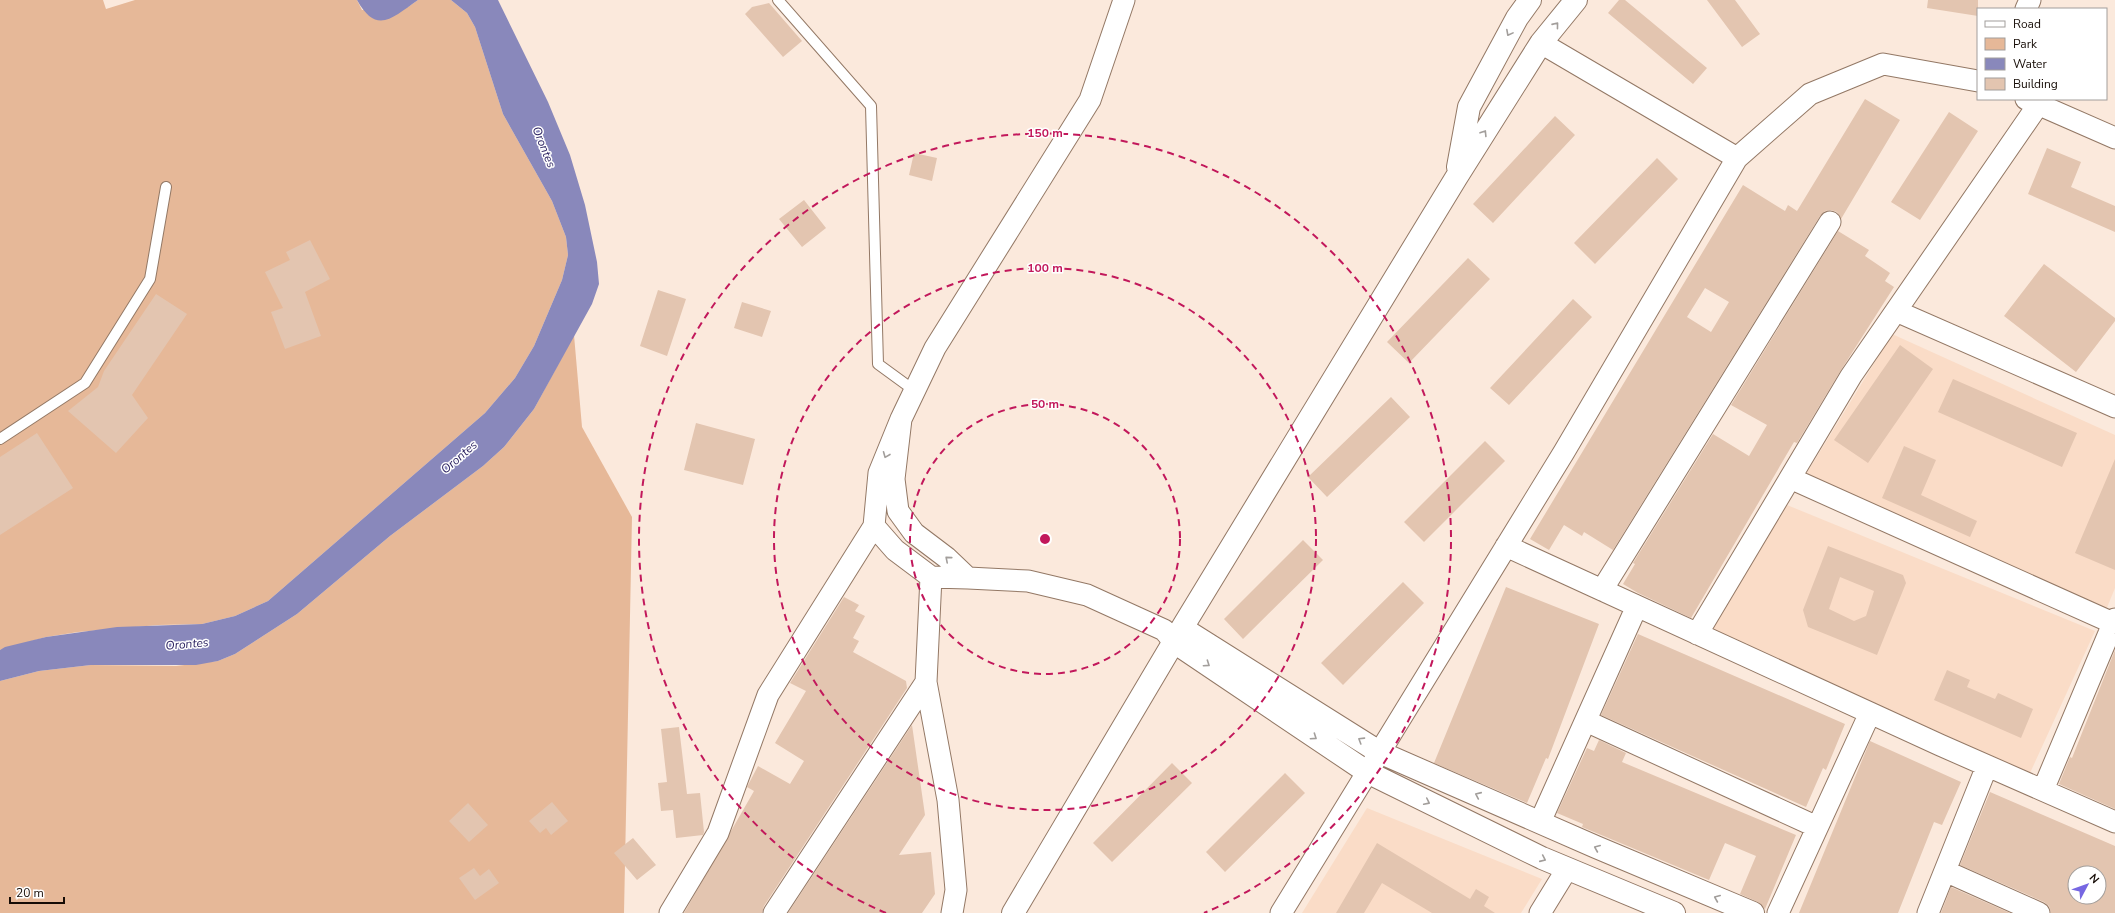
<svg xmlns="http://www.w3.org/2000/svg" width="2115" height="913" font-family="'Nunito Sans',sans-serif">
<style>
.built{fill:#fadcc7}
.green{fill:#e6b898}
.water{fill:#8988bb}
.building{fill:#e3c5b0;fill-rule:evenodd}
.lines{fill:none;stroke-linecap:round;stroke-linejoin:round}
.service-casing{stroke:#937865;stroke-width:12}
.minor-casing{stroke:#937865;stroke-width:23}
.secondary-casing{stroke:#937865;stroke-width:24}
.service{stroke:#fff;stroke-width:10}
.minor{stroke:#fff;stroke-width:21}
.secondary{stroke:#fff;stroke-width:22}
.oneway{stroke:#a29e9b}
.ring{fill:none;stroke:#c2185b;stroke-width:2;stroke-dasharray:7 5}
.labels{text-anchor:middle;stroke-width:3;stroke-linejoin:round;paint-order:stroke}
.water-label{font-size:12px;font-style:italic;fill:#2e2563;stroke:#fff}
.centre{fill:#c2185b;stroke:#fff;stroke-width:2}
.ring-label{font-size:12px;text-anchor:middle;font-weight:bold;fill:#c2185b;stroke:#fff;stroke-width:3;stroke-linejoin:round;paint-order:stroke}
</style>
<rect width="100%" height="100%" fill="#fbe9dc"/>
<path class="built" d="M1892,334L2115,435V588L2106,610L1805,476Z
M1787,505L2095,631L2030,773L1711,630Z
M1367,808L1542,879L1521,913H1302Z"/>
<path class="green" d="M0,0H103L106,9L135,0H357L362,10L408,7L418,0H451L467,13L475,27L503,114L552,201L566,237L568,255L562,280L534,346L515,378L485,413L268,601L235,616L202,624L158,625L78,632L46,637L0,650Z
M574,335L582,427L632,517L624,913H0V681L39,671L91,665L176,666L218,661L235,654L297,614L390,536L483,466L504,447L534,409Z"/>
<path class="water" d="M357,0H418C393,17 377,36 357,0Z
M451,0H498L548,102L570,155L585,205L597,262L599,284L592,304L534,409L504,447L483,466L390,536L297,614L235,654L218,661L196,665H91L39,671L0,681V650L5,647L46,637L117,627L202,624L235,616L268,601L485,413L515,378L534,346L562,280L568,255L566,237L552,201L503,114L475,27L467,13Z"/>
<path class="building" d="M1619,0H1625L1707,68L1693,84L1608,13Z
M1707,0H1735L1760,34L1742,47Z
M1928,0H1978V16L1927,8Z
M769,3L802,41L783,57L745,14L752,7Z
M1865,99L1900,120L1841,219L1837,212L1831,210L1825,211L1820,216L1613,550L1584,532L1582,536L1564,525L1549,550L1530,539L1743,185L1785,211L1788,205L1797,211ZM1705,288L1729,302L1711,332L1687,317Z
M1949,112L1978,131L1920,220L1891,202Z
M1555,116L1575,135L1493,223L1473,204Z
M2047,148L2081,162L2071,187L2115,206V232L2028,194Z
M914,153L937,158L932,181L909,175Z
M1657,158L1678,179L1595,264L1574,243Z
M804,200L826,228L802,247L779,219Z
M1838,231L1869,250L1865,256L1890,273L1885,281L1894,287L1841,370L1797,443L1794,442L1691,618L1638,593L1623,584L1635,564L1633,563L1713,434L1749,456L1767,425L1731,405Z
M310,240L330,279L305,292L321,336L285,349L271,312L283,308L265,272L290,260L286,252Z
M1468,258L1490,279L1409,363L1387,342Z
M2044,264L2115,318V321L2076,372L2004,316Z
M658,290L686,299L667,356L640,346Z
M156,294L187,314L132,395L148,418L116,453L68,411L98,387L104,371Z
M1573,299L1592,317L1509,405L1490,388Z
M742,302L771,311L762,337L734,328Z
M1900,345L1933,369L1868,463L1834,440Z
M1953,379L2077,433L2062,467L1938,412Z
M1391,397L1410,417L1327,497L1308,477Z
M696,423L755,439L743,485L684,470Z
M37,433L73,488L0,535V457Z
M1485,441L1505,461L1424,542L1404,522Z
M1904,446L1936,460L1921,495L1977,521L1970,537L1882,498Z
M2115,459V570L2075,553Z
M1303,540L1323,560L1243,639L1224,619Z
M1828,546L1903,575L1906,583L1877,655L1808,627L1803,610ZM1840,577L1874,591L1866,616L1854,621L1829,609Z
M1403,582L1424,603L1343,685L1321,663Z
M1506,587L1599,624L1548,759L1546,758L1527,803L1434,763Z
M844,597L859,605L855,611L865,616L853,638L859,641L853,652L906,681L907,688L764,906L762,913H684L754,791L747,787L758,766L790,784L804,761L775,743L806,691L790,683Z
M1638,634L1845,724L1826,770L1823,768L1806,807L1601,715Z
M2115,650V809L2059,784L2070,757L2072,758Z
M1947,670L1970,680L1967,687L1995,699L1998,693L2033,709L2021,738L1934,700Z
M912,725L925,815L899,855L931,852L935,894L922,913H788Z
M679,727L687,794L700,793L704,832L703,835L676,838L673,810L661,811L658,783L667,782L661,729Z
M1599,740L1626,753L1622,762L1796,835L1765,909L1758,902L1740,894L1756,856L1725,843L1709,880L1582,827L1583,824L1557,813L1587,748L1594,751Z
M1870,741L1961,782L1942,825L1934,822L1898,913H1799Z
M1172,763L1192,783L1112,862L1093,843Z
M1285,773L1305,793L1225,872L1206,852Z
M1990,792L2115,846V913H2051L2049,906L2044,902L1960,865ZM2075,873H2099V897H2075Z
M552,802L568,821L551,835L546,828L540,833L529,821Z
M468,803L488,825L469,842L449,821Z
M633,838L656,865L637,880L614,853Z
M1377,843L1470,899L1476,889L1489,897L1484,906L1495,913H1432L1382,883L1364,913H1336Z
M474,868L480,876L489,869L499,883L475,900L459,878Z
M1951,887L2010,913H1941Z"/>
<g class="lines">
<g class="service-casing">
<path id="service" d="M778,0L871,106L878,364L915,391
M0,439L85,383L150,279L166,187"/>
</g>
<g class="minor-casing">
<path id="minor" d="M2026,9L2030,0
M1541,43L1737,158
M2026,99L2115,138
M1896,311L2115,407
M901,419L894,479L898,511L914,533L947,558L968,578L931,577L895,550L874,526L879,473L901,419L935,348L1090,100L1124,0
M1790,478L2113,623
M1506,546L1940,745L2115,822
M931,577L926,682L948,800L956,890L952,913
M968,578L1028,581L1087,595L1164,630L1174,642
M1602,590L1830,222
M1697,634L1851,376L2038,105
M1586,721L1817,827
M2043,790L2115,619
M1540,822L1637,606
M1945,871L2039,913
M670,913L718,833L768,695L874,526
M774,913L926,682
M1281,913L1564,452L1737,158L1810,94L1883,64L1978,81
M1540,913L1567,869
M1778,913L1870,713
M1928,913L1987,766"/>
</g>
<g class="secondary-casing">
<path id="secondary" d="M1458,167L1469,107L1517,18L1530,0
M1182,628L1379,752L1596,847L1753,913
M1174,642L1367,772L1542,858L1674,913
M1013,913L1182,628L1456,178L1541,43L1576,0"/>
</g>
<use href="#service" class="service"/>
<use href="#minor" class="minor"/>
<use href="#secondary" class="secondary"/>
</g>
<defs><path id="oneway-chevron" d="M-2-3.5L2.5 0L-2 3.5" fill="none" stroke-width="1.6" stroke-linecap="round" stroke-linejoin="round"/></defs>
<g class="oneway">
<use href="#oneway-chevron" transform="translate(1556 25) rotate(-51)"/>
<use href="#oneway-chevron" transform="translate(1509 33) rotate(118)"/>
<use href="#oneway-chevron" transform="translate(1484 133) rotate(-58)"/>
<use href="#oneway-chevron" transform="translate(886 455) rotate(112)"/>
<use href="#oneway-chevron" transform="translate(948 559) rotate(-139)"/>
<use href="#oneway-chevron" transform="translate(1207 664) rotate(34)"/>
<use href="#oneway-chevron" transform="translate(1314 737) rotate(34)"/>
<use href="#oneway-chevron" transform="translate(1361 740) rotate(-148)"/>
<use href="#oneway-chevron" transform="translate(1478 795) rotate(-156)"/>
<use href="#oneway-chevron" transform="translate(1427 802) rotate(26)"/>
<use href="#oneway-chevron" transform="translate(1597 848) rotate(-157)"/>
<use href="#oneway-chevron" transform="translate(1543 859) rotate(24)"/>
<use href="#oneway-chevron" transform="translate(1717 898) rotate(-157)"/>
</g>
<g class="ring">
<circle cx="1045" cy="539" r="135"/>
<circle cx="1045" cy="539" r="271"/>
<path d="M886 913A406 406 0 1 1 1204 913"/>
</g>
<g class="labels">
<g class="water-label">
<text transform="translate(544 147) rotate(68)" y="4">Orontes</text>
<text transform="translate(459 457) rotate(-41)" y="4">Orontes</text>
<text transform="translate(187 644) rotate(-5)" y="4">Orontes</text>
</g>
</g>
<circle cx="1045" cy="539" r="6" class="centre"/>
<g class="ring-label">
<text x="1045" y="137">150 m</text>
<text x="1045" y="272">100 m</text>
<text x="1045" y="408">50 m</text>
</g>
<rect x="1977" y="8" width="130" height="92" fill="#ffffff" stroke="#a29e9b"/>
<rect x="1985" y="21" width="20" height="6" fill="#ffffff" stroke="#a29e9b"/>
<text x="2013" y="28" font-size="12" fill="#160c06">Road</text>
<rect x="1985" y="38" width="20" height="12" fill="#e6b898" stroke="#a29e9b"/>
<text x="2013" y="48" font-size="12" fill="#160c06">Park</text>
<rect x="1985" y="58" width="20" height="12" fill="#8988bb" stroke="#a29e9b"/>
<text x="2013" y="68" font-size="12" fill="#160c06">Water</text>
<rect x="1985" y="78" width="20" height="12" fill="#e3c5b0" stroke="#a29e9b"/>
<text x="2013" y="88" font-size="12" fill="#160c06">Building</text>
<g transform="translate(2087 885) rotate(49)"><circle r="19" fill="#ffffff" stroke="#a29e9b"/>
<path d="M0-3L7 15L0 10L-7 15Z" fill="#7667e2"/>
<text y="-6" font-size="11" font-weight="bold" text-anchor="middle" fill="#160c06">N</text>
</g>
<path d="M10 897v6h54v-6" fill="none" stroke="#160c06" stroke-width="2"/>
<text x="16" y="897" font-size="12" fill="#160c06" stroke="#ffffff" stroke-width="3" paint-order="stroke">20 m</text>
</svg>
